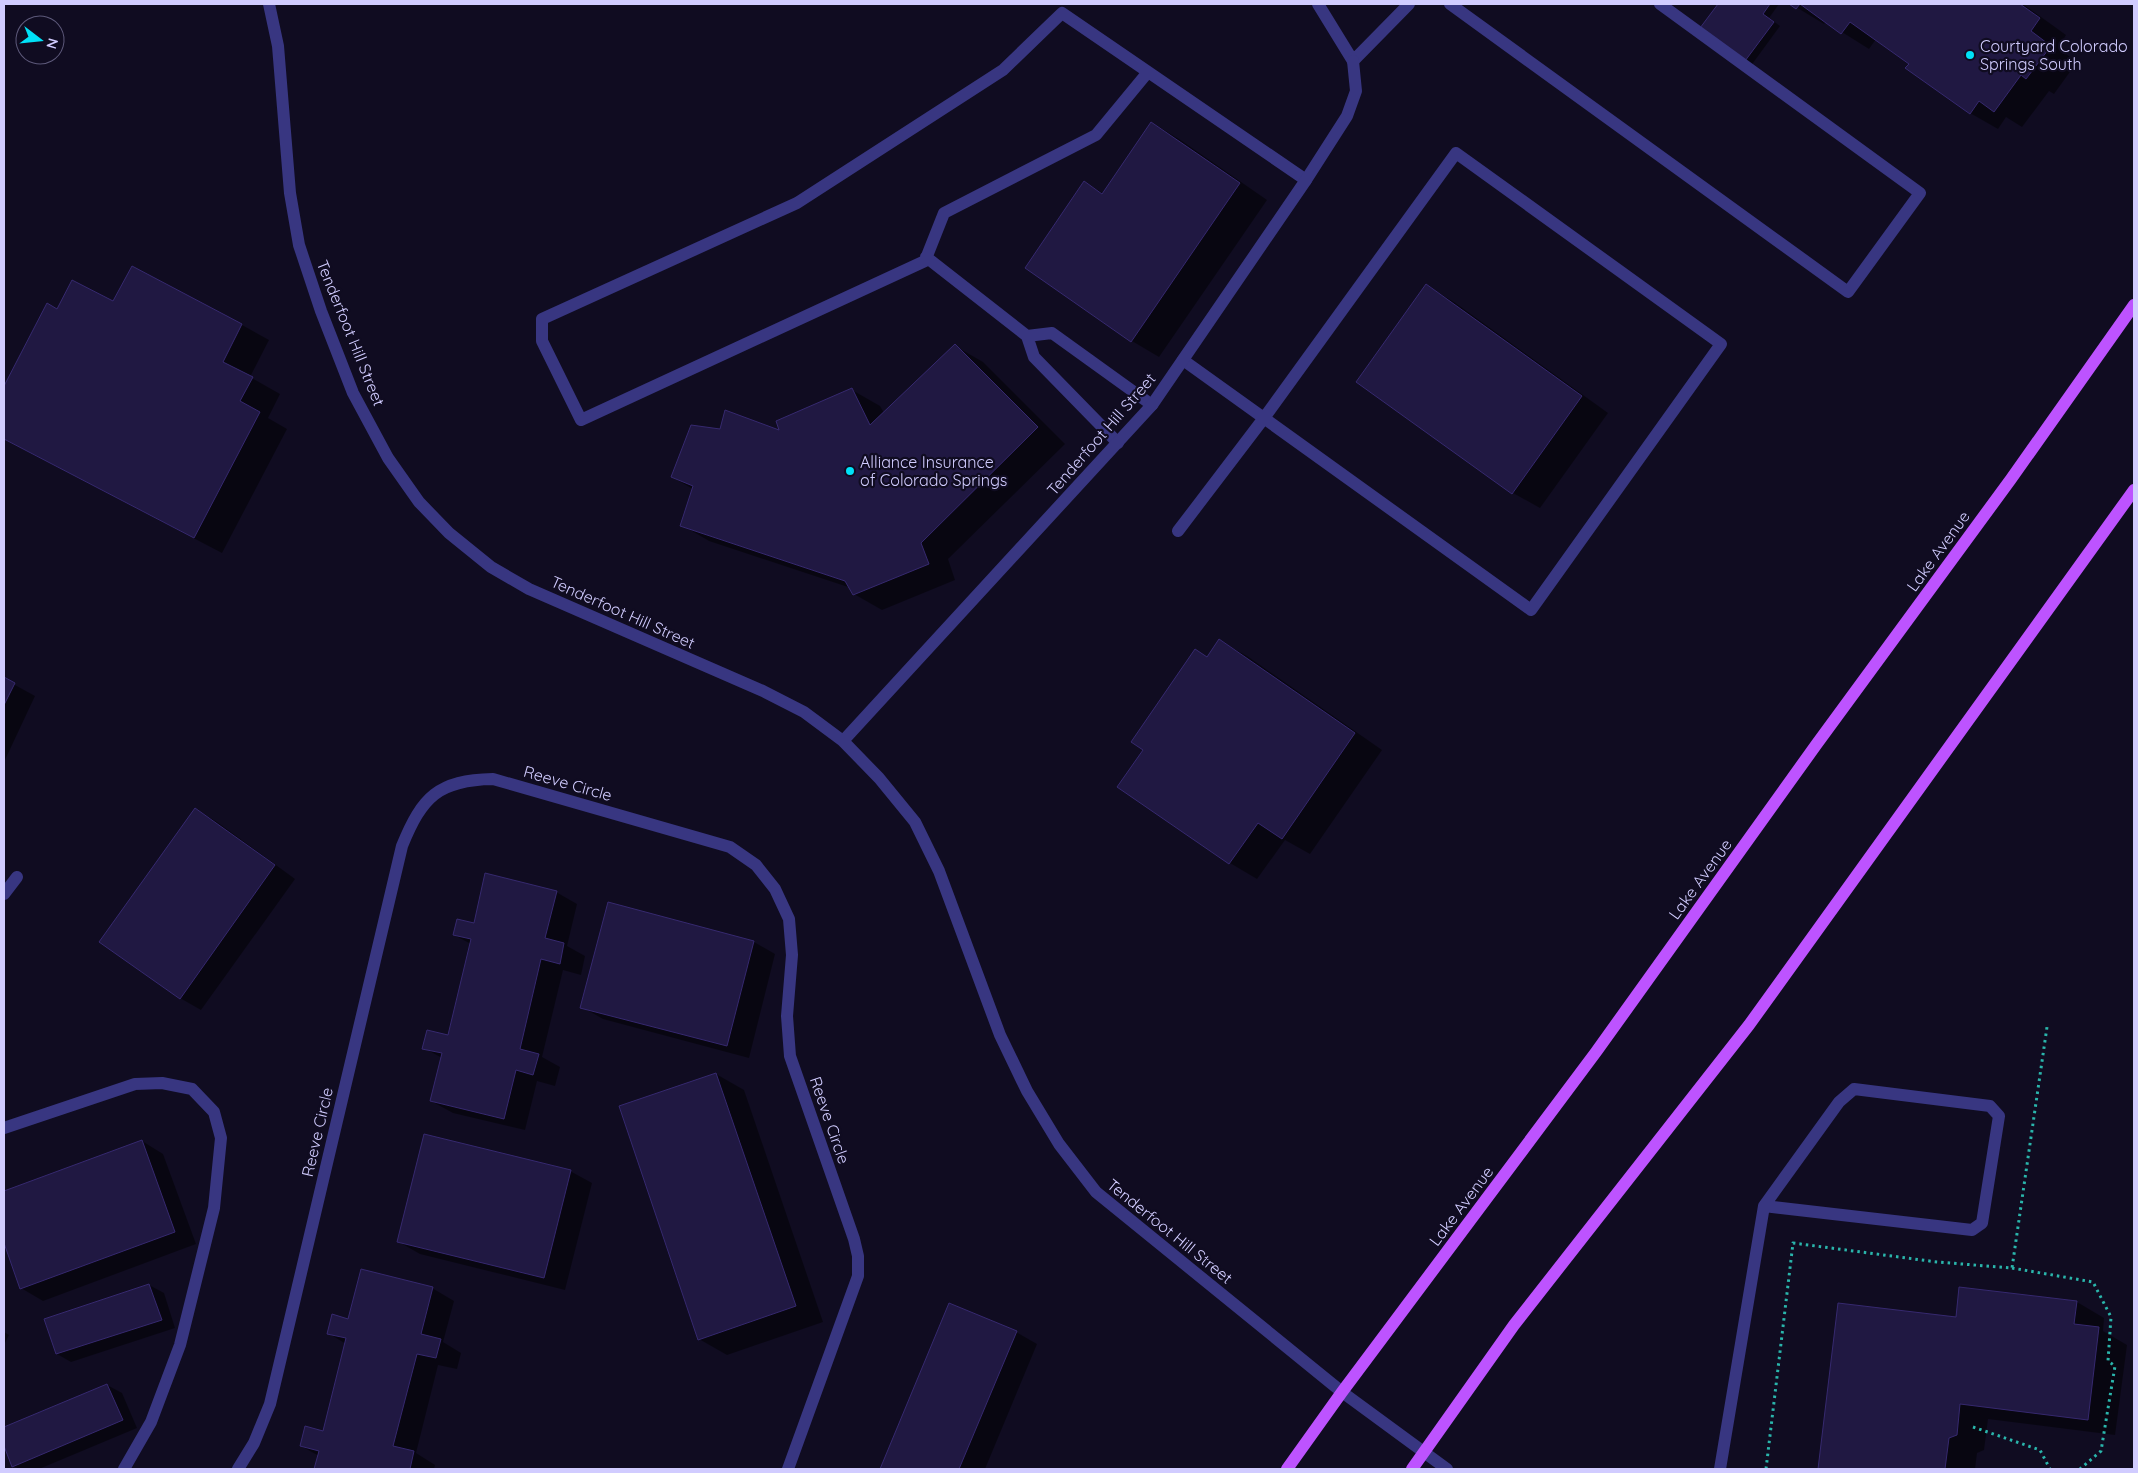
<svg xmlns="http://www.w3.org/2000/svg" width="2138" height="1473" font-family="Quicksand,sans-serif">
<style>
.shadow{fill:#0007}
.building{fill:#201842;stroke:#36296f}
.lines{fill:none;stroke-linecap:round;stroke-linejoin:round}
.path{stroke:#2ab5ab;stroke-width:3;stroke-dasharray:2.5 4;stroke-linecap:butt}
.lane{stroke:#383681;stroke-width:12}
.street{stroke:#383681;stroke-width:12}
.primary{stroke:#bd53ff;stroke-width:12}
.poi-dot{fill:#00e1f7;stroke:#100c21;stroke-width:2}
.labels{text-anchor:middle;stroke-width:4.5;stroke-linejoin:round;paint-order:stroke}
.poi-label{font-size:16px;fill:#d1ccff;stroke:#100c21;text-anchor:start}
.street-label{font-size:16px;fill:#d1ccff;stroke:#100c21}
</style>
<rect width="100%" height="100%" fill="#100c21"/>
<path class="shadow" d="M1719,4H1779L1769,18L1780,26L1750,67L1699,32Z
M1791,4H2023L2066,35L2058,48L2077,62L2054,94L2049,91L2022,127L2006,117L1998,129L1970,113L1910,64L1876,39L1869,49L1826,22L1824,24Z
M1152,123L1179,139L1267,200L1159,357L1132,341L1085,182L1104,194Z
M1427,286L1454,302L1608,413L1540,508L1513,493Z
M114,303L242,325L269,340L250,377L280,394L268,418L287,429L222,553L4,439V389L47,305L57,311Z
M955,346L983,362L1065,444L948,559L955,580L882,610L854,594L851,588L709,541L682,525L693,489L672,477L721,430L781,432L852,390L880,406L884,413Z
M1219,641L1247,656L1382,750L1310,854L1285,840L1257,879L1230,863L1119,786Z
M4,679L35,696L4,762Z
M195,809L217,822L295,879L201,1010L180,998Z
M556,892L577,904L567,946L585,956L581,975L563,970L542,1057L560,1067L555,1086L537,1081L525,1130L453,1113L431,1101L442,1058L424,1048L448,1037L471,944L454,935Z
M754,942L775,954L749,1058L603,1019L582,1007Z
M716,1074L744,1090L823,1322L727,1355L699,1339L620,1107Z
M142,1141L163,1154L196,1244L43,1301L21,1288L4,1240V1192Z
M570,1171L592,1183L565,1290L420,1254L399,1242Z
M149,1285L164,1293L175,1328L71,1362L57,1354Z
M432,1288L454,1301L443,1342L461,1353L457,1369L438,1365L416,1453L435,1465L434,1469H316L319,1456L301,1446L324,1432L346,1344L328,1333L349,1320Z
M1960,1288L2077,1302L2104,1318L2103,1331L2127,1345L2115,1435L1988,1419L1984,1450L1977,1453L1975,1469H1819L1839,1304L1957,1318Z
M950,1305L1016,1332L1037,1344L985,1469H881Z
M4,1332L9,1335L4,1345Z
M107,1385L122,1393L137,1428L39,1469H20L13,1466L4,1443V1429Z"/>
<path class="building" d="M1718,4H1770L1763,14L1774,22L1742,65L1697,32Z
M1789,4H2020L2040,18L2031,31L2051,46L2026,79L2021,75L1994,112L1979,101L1970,114L1905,68L1909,64L1850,22L1841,34L1800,4L1796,9Z
M1151,122L1240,183L1131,342L1025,268L1084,181L1102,194Z
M132,266L242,324L223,362L253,377L240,401L260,412L194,538L4,439V386L47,303L57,309L72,280L113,301Z
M1426,284L1582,396L1512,494L1356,382Z
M955,344L1038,427L921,543L929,564L853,595L845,581L680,526L693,486L671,477L691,425L720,429L725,410L779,430L776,421L852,388L870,425Z
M1219,639L1355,733L1282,839L1258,823L1229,864L1117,787L1143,750L1131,742L1195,649L1207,657Z
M4,677L15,683L4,705Z
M195,808L275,865L180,999L99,942Z
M485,873L557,891L545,938L564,943L560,964L541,959L520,1049L539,1054L533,1075L516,1070L504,1119L430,1101L442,1053L422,1049L427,1030L448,1035L471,939L453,935L457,919L474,923Z
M608,902L754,941L727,1046L580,1008Z
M716,1073L796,1306L698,1340L619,1106Z
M424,1134L571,1170L544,1278L397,1242Z
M142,1140L175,1232L20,1289L4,1243V1191Z
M361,1269L433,1287L421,1334L441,1339L436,1358L417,1354L393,1446L414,1451L410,1469H314L319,1451L300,1446L305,1426L323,1431L346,1338L327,1334L332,1314L348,1319Z
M149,1284L162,1320L56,1354L44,1319Z
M1959,1287L2077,1301L2074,1324L2099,1327L2088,1420L1960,1404L1957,1435L1949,1438L1945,1469H1818L1838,1303L1956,1317Z
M949,1303L1017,1331L959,1469H880Z
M107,1384L123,1420L12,1467L4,1446V1427Z"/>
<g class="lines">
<path class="path" d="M2012,1268L2093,1282L2111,1317L2108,1361L2115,1366L2101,1451L2080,1469
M1973,1427L2040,1450L2050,1469
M1766,1469L1793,1243L1937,1262L2012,1268L2047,1027"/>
<path class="lane" d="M1318,4L1353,61L1409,4
M1450,4L1848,292L1920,193L1660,4
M1148,72L1096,135L944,213L925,261L581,420L542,341V319L797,203L1003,70L1062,13L1306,180
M926,257L1027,336L1034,357L1118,443
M1027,336L1052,333L1152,405
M1178,531L1264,418L1456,153L1721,344L1531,610L1183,360
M4,894L17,877
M4,1128L135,1084L162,1083L192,1089L214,1112L221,1138L214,1208L180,1345L151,1422L124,1469
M1720,1469L1764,1206L1839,1102L1854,1089L1990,1106L1999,1116L1982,1223L1972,1230L1764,1206"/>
<path class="street" d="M269,4L278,46L290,193L299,245L321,311L353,393L388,458L419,502L449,533L491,567L529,589L763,691L804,712L843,741L879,778L915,822L939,871L1000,1035L1027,1091L1059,1144L1096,1192L1342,1392L1447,1469
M843,741L1152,405L1306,180L1347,116L1356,91L1353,61
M238,1469L254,1443L270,1404L402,846C422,797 438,780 493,779L730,847L756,865L775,889L789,919L792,955L787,1016L790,1056L854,1239L858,1256V1276L788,1469"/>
<path class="primary" d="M1287,1469L1342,1392L1596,1052L1816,745L2011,479L2134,305
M1412,1469L1514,1325L1749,1025L2134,490"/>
</g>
<g class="poi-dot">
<circle cx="1970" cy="55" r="5"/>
<circle cx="850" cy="471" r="5"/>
</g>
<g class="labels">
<g class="poi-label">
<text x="1980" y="52">Courtyard Colorado<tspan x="1980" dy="18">Springs South</tspan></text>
<text x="860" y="468">Alliance Insurance<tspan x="860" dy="18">of Colorado Springs</tspan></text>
</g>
<g class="street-label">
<text transform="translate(351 333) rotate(68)" y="6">Tenderfoot Hill Street</text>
<text transform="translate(1101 434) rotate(-49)" y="6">Tenderfoot Hill Street</text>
<text transform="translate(1938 551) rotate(-54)" y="6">Lake Avenue</text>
<text transform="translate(623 612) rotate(24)" y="6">Tenderfoot Hill Street</text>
<text transform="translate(568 783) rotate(16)" y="6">Reeve Circle</text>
<text transform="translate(1700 879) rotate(-54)" y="6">Lake Avenue</text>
<text transform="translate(830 1120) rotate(71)" y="6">Reeve Circle</text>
<text transform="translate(317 1132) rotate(-77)" y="6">Reeve Circle</text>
<text transform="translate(1461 1206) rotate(-53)" y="6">Lake Avenue</text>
<text transform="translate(1170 1231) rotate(39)" y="6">Tenderfoot Hill Street</text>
</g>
</g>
<rect width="2138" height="1473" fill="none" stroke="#d1ccff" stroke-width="10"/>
<g transform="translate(40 40) rotate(106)"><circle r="24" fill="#100c21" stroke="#5d597a"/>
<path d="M0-4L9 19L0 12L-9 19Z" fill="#00e1f7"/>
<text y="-8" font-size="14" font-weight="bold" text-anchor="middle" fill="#d1ccff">N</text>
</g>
</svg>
